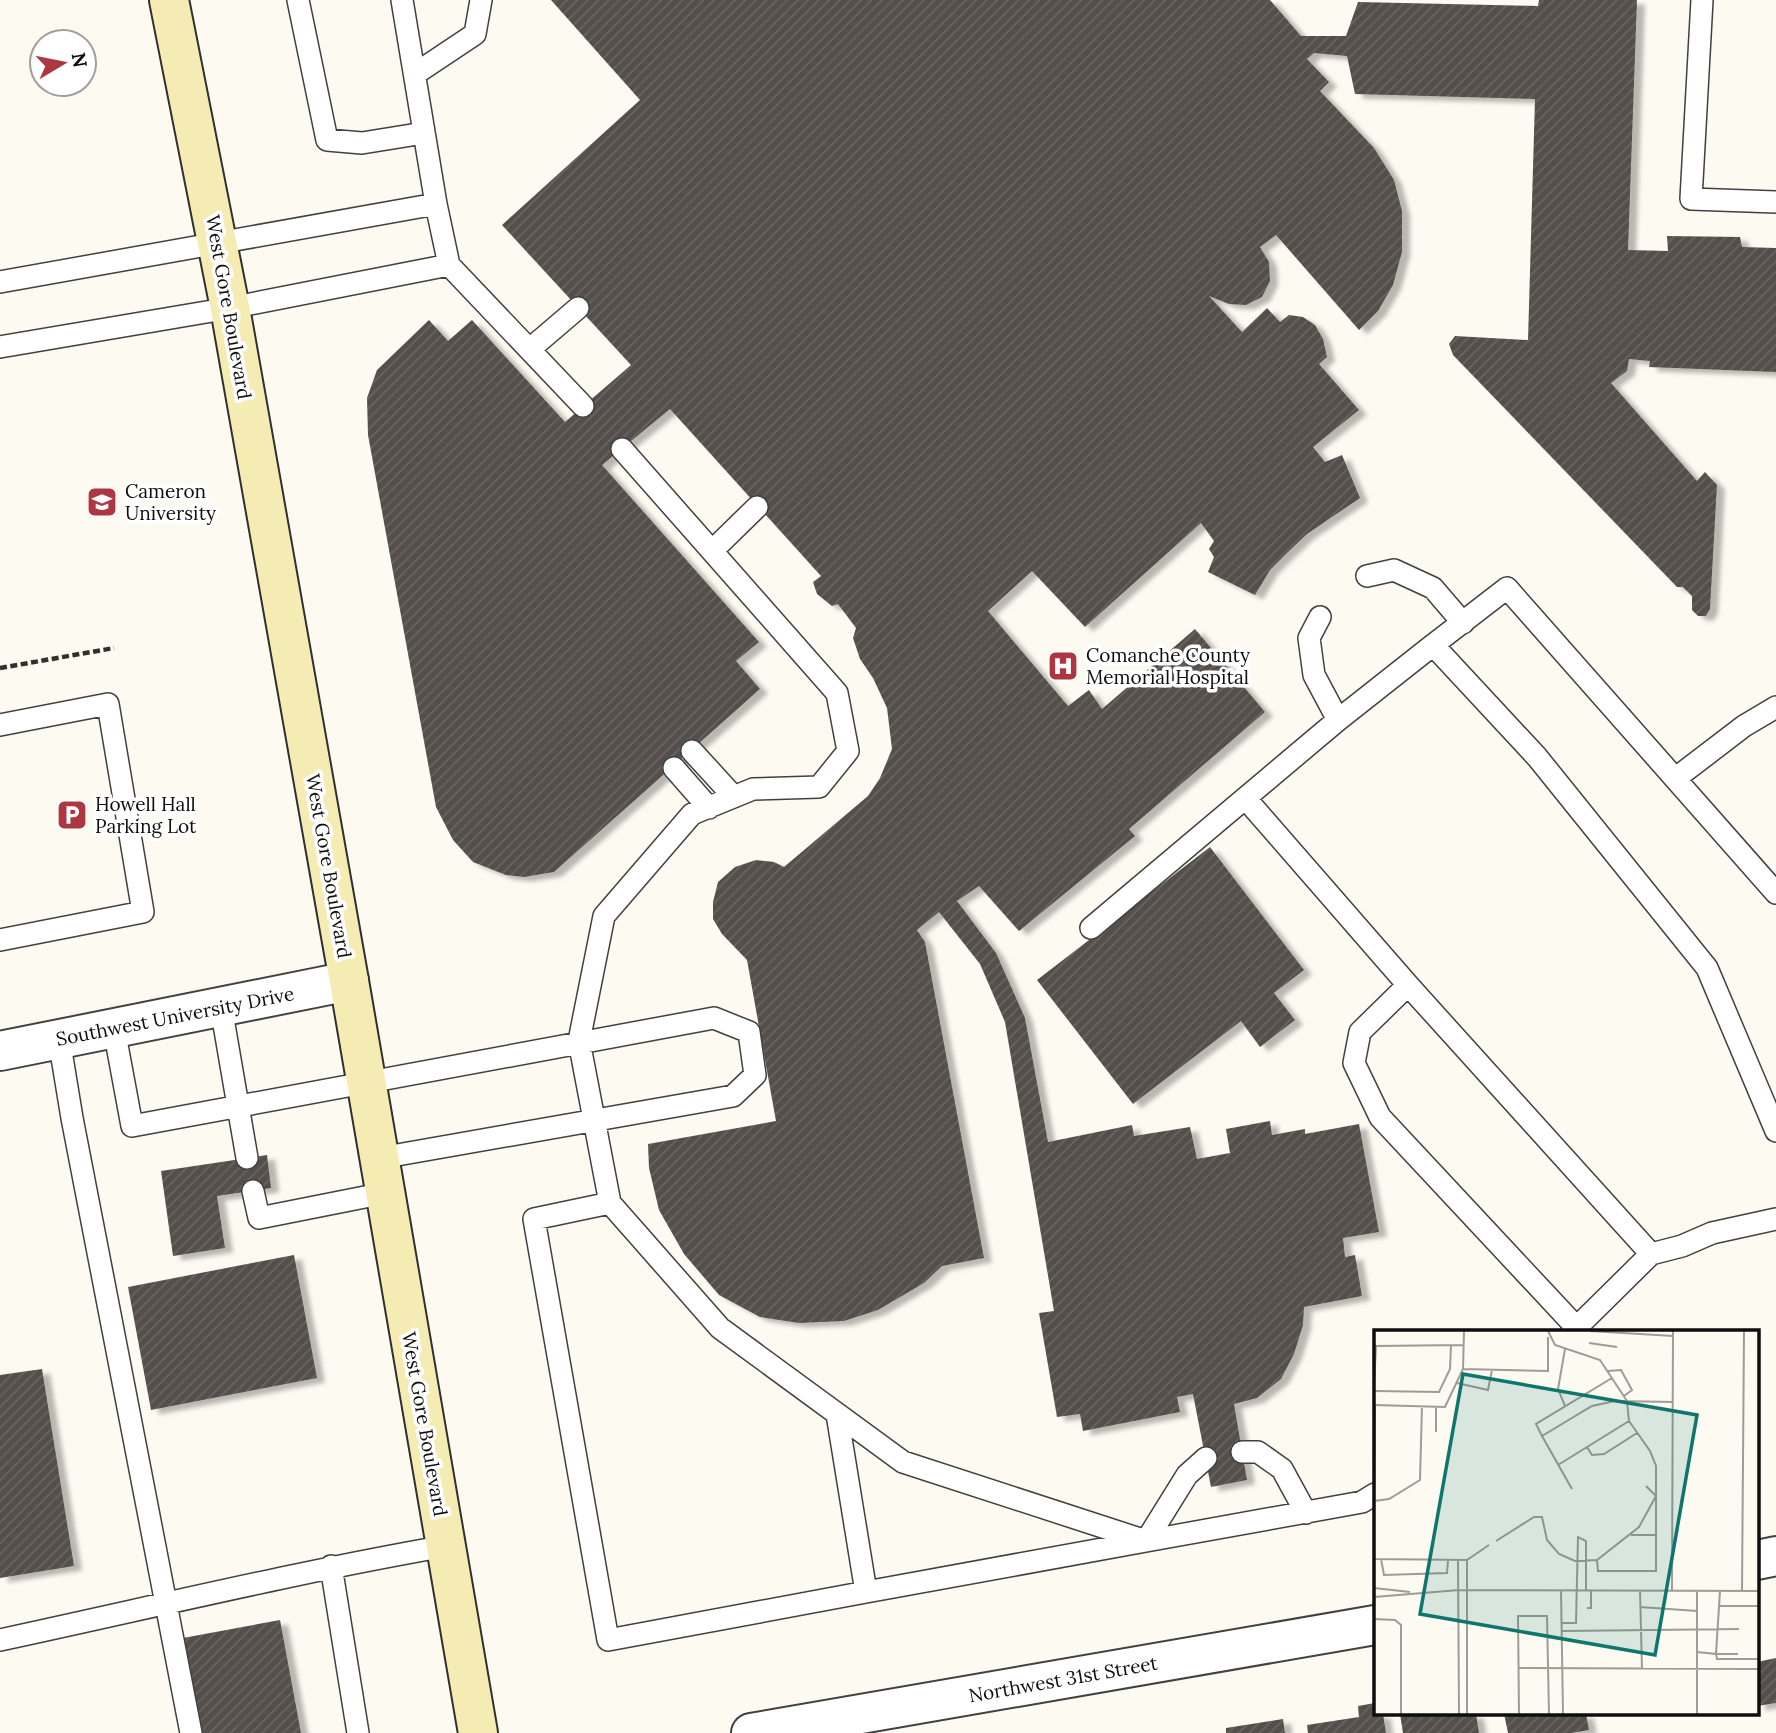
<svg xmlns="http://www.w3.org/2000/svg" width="1776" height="1733" font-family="Lora,serif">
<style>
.building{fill:url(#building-hatch);filter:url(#shadow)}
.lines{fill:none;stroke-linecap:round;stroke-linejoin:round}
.lane-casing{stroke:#414141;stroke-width:24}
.street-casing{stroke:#414141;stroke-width:42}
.secondary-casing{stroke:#303030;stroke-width:42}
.path{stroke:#303030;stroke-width:4.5;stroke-dasharray:7 3.5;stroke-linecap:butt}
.lane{stroke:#fff;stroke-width:21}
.street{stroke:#fff;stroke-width:38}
.secondary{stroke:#f5ecb4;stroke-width:38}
.labels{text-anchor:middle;stroke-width:7;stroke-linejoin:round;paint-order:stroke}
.street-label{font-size:19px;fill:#0e0e0e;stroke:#fff}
.poi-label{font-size:19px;fill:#0e0e0e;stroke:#fff;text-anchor:start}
.inset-road{fill:none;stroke:#9d9c96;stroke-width:2}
.view{fill:#0f766e;fill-opacity:0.15;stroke:#0f766e;stroke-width:3.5}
.inset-edge{fill:none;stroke:#0e0e0e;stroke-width:3.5}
</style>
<defs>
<pattern id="building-hatch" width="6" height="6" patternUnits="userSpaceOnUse" patternTransform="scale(1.75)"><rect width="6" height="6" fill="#554f4c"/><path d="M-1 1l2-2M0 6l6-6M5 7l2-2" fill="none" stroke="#696461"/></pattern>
<filter id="shadow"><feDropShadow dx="8" dy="4.5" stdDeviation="2" flood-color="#0004"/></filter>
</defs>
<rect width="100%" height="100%" fill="#fdfaf1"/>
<path class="building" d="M551,0H1270L1301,36H1346L1358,2L1538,6L1539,0H1637L1628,250L1668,251L1667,236L1740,237L1742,247L1776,248V372L1649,367L1650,361L1629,359L1627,371L1611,383L1697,481L1705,472L1717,485L1710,609L1706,616H1698L1692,610V596L1683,587H1677L1453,355L1449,344L1455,336L1528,340L1535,99L1355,94L1347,56L1314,53L1307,59L1329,82L1320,91L1374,148L1394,180L1402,211V252L1393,285L1378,311L1359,330L1276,235L1260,247L1269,262L1270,281L1262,297L1246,305L1229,304L1209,296L1242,332L1267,308L1280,322L1289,315L1303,317L1315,325L1323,339L1327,357L1319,364L1359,410L1313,447L1325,462L1342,455L1360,498L1307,534L1288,552L1270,570L1255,595L1208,572L1214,557L1209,549L1214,541L1201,523L1085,627L1032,571L988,611L1068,706L1089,690L1102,709L1195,629L1265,712L1129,829L1135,836L1019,931L979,886L957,901L996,953L1025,1018L1048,1142L1132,1125L1134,1136L1190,1127L1197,1159L1230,1153L1226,1129L1270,1121L1272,1135L1305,1129V1134L1359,1124L1379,1232L1343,1238L1345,1257L1355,1255L1362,1296L1304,1307L1303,1325L1294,1354L1281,1379L1257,1398L1234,1404L1247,1480L1211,1487L1193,1394L1177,1397L1180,1412L1083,1431L1080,1414L1057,1417L1039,1313L1054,1311L1005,1022L980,964L939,912L917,930L925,942L984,1258L942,1266L924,1283L878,1310L844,1321L799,1323L760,1317L719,1295L684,1254L659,1210L649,1168L648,1144L776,1121L747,960L722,934L713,919V902L718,882L735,867L756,860L774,862L784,867L868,796L880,778L892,749L887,708L873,678L860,659L853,638L856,628L838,604L832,606L817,594L813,582L821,576L670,409L602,465L759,642L736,661L760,689L554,872L524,877L506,875L473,862L453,840L436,807L368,435L367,398L377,370L429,320L448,341L472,320L565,422L631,365L502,225L640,100Z
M1210,847L1304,970L1274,993L1295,1020L1260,1047L1241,1021L1133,1104L1037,980Z
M267,1155L271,1188L217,1196L225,1248L173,1256L161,1171Z
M294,1255L317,1378L151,1410L128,1287Z
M42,1369L74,1566L0,1578V1375Z
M280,1620L301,1733H201L183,1638Z
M1776,1658V1703L1757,1706V1662Z
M1375,1703V1714H1383L1386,1733H1308L1307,1725L1359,1717L1358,1706Z
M1400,1714H1476L1479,1733H1403Z
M1504,1714H1586L1589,1730L1571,1733H1508Z
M1283,1719L1285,1733H1226V1728Z"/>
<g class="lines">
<g class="lane-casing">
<path id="lane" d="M298,0L327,140L362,143L424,133
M402,0L436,204L449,265L583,406
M1702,0L1691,199L1776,202
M415,74L475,34L481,0
M0,282L436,204
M0,347L230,308L449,265
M530,349L578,308
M622,449L837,693L848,751L819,787L753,789L692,814L604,916L579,1041L610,1203L720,1328L903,1462L1146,1541L1362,1502L1375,1494
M713,550L757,507
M1367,576L1394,570L1433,588L1463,623
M1320,617L1309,638L1314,675L1338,720
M1433,645L1507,588L1776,893
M0,725L108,704L143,912L0,940
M692,751L734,797
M674,768L709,808
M1676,778L1744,726L1776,707
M1246,799L1408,985L1651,1254
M1091,928L1338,720L1433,645L1537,757L1707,968L1776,1131
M1408,985L1360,1032L1354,1063L1380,1117L1577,1328
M221,1007L247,1158
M114,1029L132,1126L714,1018L749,1032L755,1075L733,1096L380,1158
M59,1039L72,1118L191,1733
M253,1191L259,1218L385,1193
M610,1203L534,1219L608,1640L866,1592
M1572,1332L1651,1254L1682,1246L1712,1233L1776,1219
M837,1414L866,1592L1146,1541L1187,1475L1206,1458
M1242,1452H1258L1282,1469L1306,1513
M331,1566L358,1733
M0,1640C149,1608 297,1572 446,1546"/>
</g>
<g class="street-casing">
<path id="street" d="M0,1051L349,981
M1757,1560L1776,1556
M751,1733L1375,1625"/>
</g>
<g class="secondary-casing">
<path id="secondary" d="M169,0L230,308L349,981L478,1733"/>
</g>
<path class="path" d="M0,668L114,648"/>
<use href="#lane" class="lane"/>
<use href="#street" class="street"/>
<use href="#secondary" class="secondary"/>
</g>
<defs>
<g id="university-square" transform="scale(1.575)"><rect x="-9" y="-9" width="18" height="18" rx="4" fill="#ad3741" stroke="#fff"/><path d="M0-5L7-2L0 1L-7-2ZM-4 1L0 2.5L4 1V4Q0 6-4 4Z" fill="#fff"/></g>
<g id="hospital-square" transform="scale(1.575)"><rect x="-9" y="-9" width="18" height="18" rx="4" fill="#ad3741" stroke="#fff"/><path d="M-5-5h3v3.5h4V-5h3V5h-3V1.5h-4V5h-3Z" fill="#fff"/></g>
<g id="parking-square" transform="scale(1.575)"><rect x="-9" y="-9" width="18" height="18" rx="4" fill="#ad3741" stroke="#fff"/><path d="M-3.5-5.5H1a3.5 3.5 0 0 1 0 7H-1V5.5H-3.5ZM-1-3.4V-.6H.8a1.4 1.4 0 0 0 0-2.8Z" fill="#fff"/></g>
</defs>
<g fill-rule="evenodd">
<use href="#university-square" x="102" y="502"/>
<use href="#hospital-square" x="1063" y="666"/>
<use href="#parking-square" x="72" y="815"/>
</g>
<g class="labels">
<g class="street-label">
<text transform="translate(229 307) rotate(80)" y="7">West Gore Boulevard</text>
<text transform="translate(329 866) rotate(80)" y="7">West Gore Boulevard</text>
<text transform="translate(175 1016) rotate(-11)" y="7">Southwest University Drive</text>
<text transform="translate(425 1424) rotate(80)" y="7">West Gore Boulevard</text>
<text transform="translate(1063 1679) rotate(-10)" y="7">Northwest 31st Street</text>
</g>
<g class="poi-label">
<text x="125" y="498">Cameron<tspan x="125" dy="22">University</tspan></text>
<text x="1086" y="662">Comanche County<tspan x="1086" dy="22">Memorial Hospital</tspan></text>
<text x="95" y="811">Howell Hall<tspan x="95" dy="22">Parking Lot</tspan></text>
</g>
</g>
<g transform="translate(1374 1330)">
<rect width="385" height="385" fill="#fdfaf1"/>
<path class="inset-road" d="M216,1L299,6M215,13L243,17M191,19L184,59L191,76M89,39L174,41V7M234,41L247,40L258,60L250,66M83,53L114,60L118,40M0,57L2,16L89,15M0,61L65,62L76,39L77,15M0,75L71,77L89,39L90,1M62,102V76M168,106L162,94L238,48M213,117L218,125L230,124L263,103M184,135L255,91M198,159L168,106L218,76L241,71L299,72M0,171L15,169L46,150L48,76M0,192L1,75M0,198V229L93,230L115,215M257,205H282V166L272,156M122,211L160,187H168L173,210L185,224L201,231L223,230L265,197L282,166V136L276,121L255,91L253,71L226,30L181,15L174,1M7,229L10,245L73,243L74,230M84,230L85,384M93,230V384M223,230L224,241H282V205M0,258L36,262M187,260L189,384M266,260L268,339M298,261L299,1M346,261L342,324H364M368,261L370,1M0,267L85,260L385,261M344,276H385M266,277L323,281M213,278H217V260M0,289L21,290L27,295V384M188,293H202L204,207L212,211V260M188,301L365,299M323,322L342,324L343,329H385M145,338L385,339M145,384L144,286H173L175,384M323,384V261"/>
<path class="view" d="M89,44L323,85L281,325L46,284Z"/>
<rect width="385" height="385" class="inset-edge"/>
</g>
<g transform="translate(63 63) rotate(80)"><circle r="33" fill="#ffffff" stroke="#9f9f9f" stroke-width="2"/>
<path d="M0-5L12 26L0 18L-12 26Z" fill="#ad3741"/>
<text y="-10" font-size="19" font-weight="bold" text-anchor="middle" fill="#0e0e0e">N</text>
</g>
</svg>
